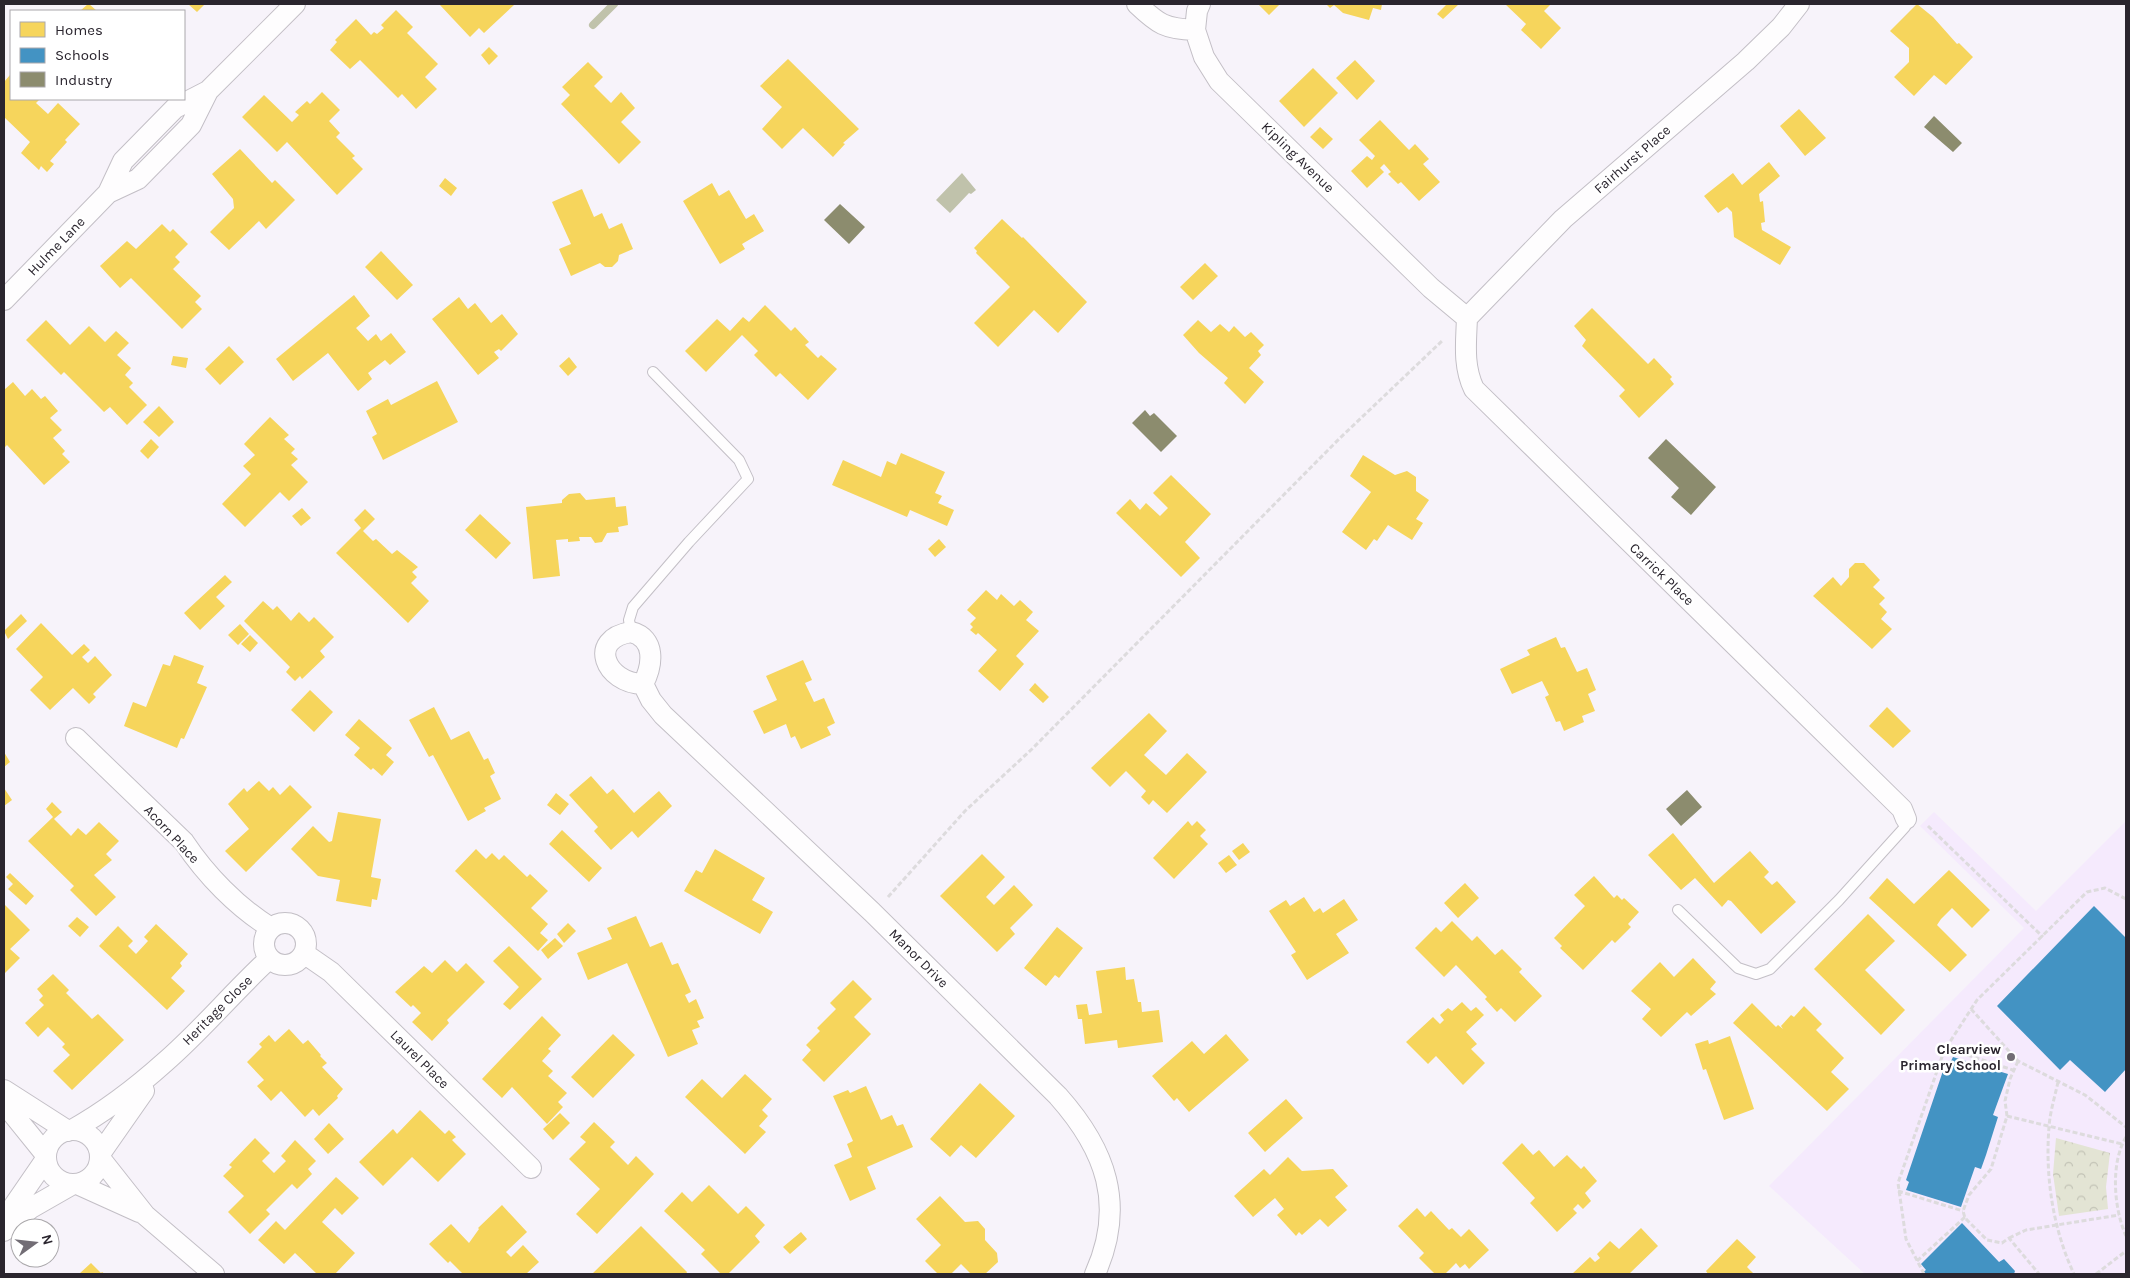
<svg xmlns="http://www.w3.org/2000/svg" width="2130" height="1278" font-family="Karla,sans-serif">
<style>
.built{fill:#f5eafd}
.forest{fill:url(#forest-crowns)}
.water{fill:#c0c2ab}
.homes{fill:#f6d55c}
.schools{fill:#4393c3}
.industry{fill:#8c8c6e}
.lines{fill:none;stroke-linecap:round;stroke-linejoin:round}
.stream{stroke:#c0c2ab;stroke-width:8}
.lane-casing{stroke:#c3bfc6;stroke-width:12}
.street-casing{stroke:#c3bfc6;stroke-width:22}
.path{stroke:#dddbdd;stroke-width:3;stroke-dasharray:5 2.5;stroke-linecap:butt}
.lane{stroke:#fefdfe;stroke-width:10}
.street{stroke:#fefdfe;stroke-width:20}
.poi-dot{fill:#726d75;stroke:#fff;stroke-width:2}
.labels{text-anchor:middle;stroke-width:5;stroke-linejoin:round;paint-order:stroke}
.street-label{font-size:14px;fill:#2a252e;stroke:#fff}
.poi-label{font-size:14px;font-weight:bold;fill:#2a252e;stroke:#fff;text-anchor:end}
</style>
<defs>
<pattern id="forest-crowns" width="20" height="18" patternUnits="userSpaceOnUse" patternTransform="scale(1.25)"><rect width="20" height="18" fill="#e3e4d4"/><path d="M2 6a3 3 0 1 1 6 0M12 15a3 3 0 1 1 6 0" fill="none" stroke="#c3c3b6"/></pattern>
</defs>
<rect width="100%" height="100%" fill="#f7f3fa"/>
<path class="built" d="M1934,812L2036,911L2126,821V1274H1865L1769,1186L2024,928L1920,826Z"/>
<path class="forest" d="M2056,1138L2110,1153L2106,1187L2108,1209L2059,1216L2053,1174Z"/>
<path class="water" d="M962,173L976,190L971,194L969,193L950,213L936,200Z"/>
<path class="homes" d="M88,4H89L97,11H80Z
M188,4H205L197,12Z
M439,4H513L514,5L484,33L479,28L470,37Z
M1258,4H1280L1269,15Z
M1326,4H1382L1381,10L1373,8L1369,20L1343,13L1334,5L1330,8Z
M1444,4H1459L1443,19L1437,14L1446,5Z
M1505,4H1551L1544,11L1561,28L1541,49L1521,30L1526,24Z
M1917,4L1933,17L1957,44L1959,43L1973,57L1946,85L1934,75L1914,96L1894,77L1909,62V48L1890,31Z
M396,10L413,27L407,33L438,64L425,77L437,89L416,109L402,94L398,98L360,60L350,69L330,50L337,42L335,40L356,19L371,35L374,32L377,34L384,28L381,25Z
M489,47L498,56L489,65L481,55Z
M788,59L859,129L843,143L845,144L833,157L803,128L782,149L762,129L782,107L760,86Z
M1355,60L1375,81L1357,100L1336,78Z
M588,62L603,77L594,86L611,103L621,92L635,108L621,122L641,142L619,164L561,104L570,95L562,87Z
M1313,68L1338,93L1304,127L1279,101Z
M10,75L11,99H40L36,103L48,114L58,103L80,124L65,140L67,142L50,161L54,164L47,172L41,166L39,170L21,153L30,142L4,117V82Z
M322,92L340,110L329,121L340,133L336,137L355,156L352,158L363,169L337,195L287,142L277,152L242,117L264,95L292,122L299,115L295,112L307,101L310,104Z
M1799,109L1826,138L1805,156L1780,126Z
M1380,120L1409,150L1415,144L1429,159L1423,164L1440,182L1419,201L1401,182L1398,184L1388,174L1391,172L1384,164L1380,168L1384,172L1367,188L1351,171L1367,156L1372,160L1375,156L1359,140Z
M1320,127L1333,139L1323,149L1310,137Z
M240,149L272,183L275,180L295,200L266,229L259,221L229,250L210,232L234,208L233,199L212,174Z
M1769,162L1780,176L1759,194L1760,202L1763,201L1765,222L1761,223L1762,230L1791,247L1780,265L1734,237L1732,212L1727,207L1718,213L1704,196L1733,173L1742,185Z
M445,178L457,188L451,196L439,186Z
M712,183L719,196L729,190L746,219L754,214L764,231L742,244L745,249L720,264L683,201Z
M582,189L594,217L602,213L609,229L622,223L633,249L619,255L618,261L612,267H605L600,263L571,276L559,249L571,244L552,202Z
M1002,219L1022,238L1023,237L1087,302L1058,333L1034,310L998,347L974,323L1010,287L976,253L977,251L974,248Z
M162,224L170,232L173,229L188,244L175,257L180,262L173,269L201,296L195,302L202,309L182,329L131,278L120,288L100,266L127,241L136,249Z
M381,251L413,285L397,300L365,267Z
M1205,263L1218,276L1193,300L1180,287Z
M354,295L370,316L356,328L368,341L376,334L381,341L391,333L406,352L390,365L385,360L368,373L372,379L358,391L328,353L293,381L276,359Z
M459,297L468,309L475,303L491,323L502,314L518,334L501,351L499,349L494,352L499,358L478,375L432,319Z
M765,305L791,331L795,327L809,342L805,345L818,358L821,355L837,369L808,400L780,373L776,377L754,355L758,351L742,335L706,372L685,351L717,319L730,331L743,317L749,322Z
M1592,308L1648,364L1654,358L1672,377L1670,379L1674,384L1639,418L1619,396L1625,390L1582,346L1586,340L1574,326Z
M46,320L70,345L89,326L105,342L116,331L129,343L117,355L131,368L125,375L133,383L129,387L147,405L127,425L110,407L104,412L64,372L61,375L26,340Z
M1198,320L1211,332L1220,324L1229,332L1234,326L1245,337L1251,332L1264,345L1258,351L1261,355L1249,368L1264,382L1245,404L1224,383L1228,378L1199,353L1183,335Z
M229,346L244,362L220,385L205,369Z
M173,356L188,358L186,368L171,365Z
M569,357L577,367L568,376L559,366Z
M437,381L458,422L383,460L372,437L377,434L366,411L388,399L391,405Z
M13,382L25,396L32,389L41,399L45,396L58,411L50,418L62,430L53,438L65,451L62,454L70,462L44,485L7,445L4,448V390Z
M159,406L174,422L159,437L143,422Z
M270,417L289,435L284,439L295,449L291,453L298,459L291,465L308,482L289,501L280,492L245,527L222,504L251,474L243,466L255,455L244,444Z
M151,439L159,447L148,459L140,451Z
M901,453L945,472L935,493L942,496L938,503L954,510L947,526L910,510L907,517L832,485L843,460L881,477L887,461L896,465Z
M1363,455L1395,475L1407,471L1416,477V491L1429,500L1416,519L1423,523L1412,540L1388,525L1377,541L1374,539L1366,550L1342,532L1371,492L1350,476Z
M1171,475L1211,514L1185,542L1200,558L1181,577L1116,513L1130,499L1140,510L1146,503L1160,516L1168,508L1153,493Z
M580,493L586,500L615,497L616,507L626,506L628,525L618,527L619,532L607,533L602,542L595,543L591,537H579L580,541L568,542V539L556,540L560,576L533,579L526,507L562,503V500L569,494Z
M302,508L311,518L301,526L292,516Z
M365,509L375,519L363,531L373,541L376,539L392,554L397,550L418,567L412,572L417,577L411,583L429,601L408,623L336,553L361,528L354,520Z
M480,514L511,543L496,559L465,530Z
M939,539L946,547L935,557L928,549Z
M1855,563H1864L1880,580L1873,587L1885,598L1879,604L1887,612L1881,619L1892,629L1872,649L1813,596L1833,577L1841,586L1849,577V569Z
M225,575L232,582L216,597L225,606L200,630L184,613Z
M986,590L997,600L1001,594L1014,606L1020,600L1033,612L1026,620L1039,631L1016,656L1024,664L1000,691L978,671L997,650L978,633L976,635L970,630L973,627L970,624L976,618L967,610Z
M263,601L273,610L277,606L291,621L299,612L309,622L314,617L334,637L320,651L325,657L302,679L300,676L295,681L286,672L290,667L244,621Z
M21,614L27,621L8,639L4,631Z
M41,623L72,655L84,644L90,650L82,657L88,663L95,656L112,675L93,694L96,697L89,704L73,688L50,710L30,690L43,677L16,649Z
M240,624L249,634L238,645L228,635Z
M250,635L258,643L250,652L241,644Z
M1556,637L1561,648L1565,647L1577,672L1587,668L1596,690L1588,694L1595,711L1582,716L1584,722L1564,731L1560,721L1556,722L1545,697L1549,695L1542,681L1512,694L1500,669L1530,655L1527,650Z
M174,655L204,666L197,683L207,687L184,739L181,738L177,748L124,726L133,702L146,707L163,664L170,666Z
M803,660L812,680L805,683L814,702L824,698L835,723L827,727L831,735L801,749L795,736L791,738L786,724L764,734L753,711L777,700L766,676Z
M1035,683L1049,697L1043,703L1029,690Z
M310,690L333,712L314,732L291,710Z
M434,707L451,740L469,731L484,760L488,758L495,773L490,776L501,799L484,808L486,811L468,821L433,755L429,757L409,720Z
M1887,707L1911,731L1893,748L1869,726Z
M1149,713L1167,731L1144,755L1166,775L1187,753L1207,772L1167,813L1153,800L1149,805L1141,797L1146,791L1126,771L1110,787L1091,768Z
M359,719L392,748L386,755L394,762L382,776L373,768L371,770L354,755L360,748L345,735Z
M4,752L10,762L4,767Z
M591,776L607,794L613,789L634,813L659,791L672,806L638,838L632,831L611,850L594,831L598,827L569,795Z
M259,781L269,791L273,787L280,795L290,785L312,807L246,872L225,851L249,829L228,804L244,788L247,792Z
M4,788L12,800L4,806Z
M556,793L569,804L560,815L547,805Z
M52,802L62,812L54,819L71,836L78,828L86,835L99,822L119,841L106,854L112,860L94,875L116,897L96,916L70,890L74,886L28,841L53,817L46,809Z
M338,812L381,819L371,877L381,879L377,900L372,899L371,907L336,901L340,880L318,876L291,849L313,826L329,842L332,841Z
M1188,821L1192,826L1197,821L1206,830L1200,836L1208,844L1174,879L1153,858Z
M562,830L602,868L589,882L549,844Z
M1673,833L1714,883L1750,851L1769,872L1764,877L1772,885L1777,881L1796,902L1761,934L1731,901L1728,900L1722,907L1695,878L1681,890L1648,855Z
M1243,843L1250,852L1239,860L1232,851Z
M476,849L486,859L492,853L499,860L504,855L527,877L530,874L548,891L531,908L548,924L540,933L548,940L538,951L455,871Z
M715,849L765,878L752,900L773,912L760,934L684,891L696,870L702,873Z
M982,854L1005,877L986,897L994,905L1014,885L1033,905L1010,928L1015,934L997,952L940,896Z
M1229,855L1237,865L1226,873L1218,863Z
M1949,870L1990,910L1972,928L1952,908L1941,919L1937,925L1967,955L1950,972L1869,898L1887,878L1914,904Z
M10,873L34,896L26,905L8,889L13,884L6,877Z
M1594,876L1614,898L1617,895L1622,900L1624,898L1639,912L1628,924L1631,927L1615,943L1612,940L1583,970L1560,948L1562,946L1554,938L1585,906L1574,895Z
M1465,883L1479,898L1458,918L1444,903Z
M1304,897L1314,912L1320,908L1323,913L1344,899L1358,920L1336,934L1349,953L1307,980L1291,955L1296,952L1269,911L1286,900L1290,906Z
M4,904L30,930L10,949L20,958L4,974Z
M1868,914L1895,941L1865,970L1905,1010L1881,1035L1814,969Z
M636,916L650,947L662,942L672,965L678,963L691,992L685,995L689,1003L696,999L704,1018L697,1021L700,1027L692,1030L698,1044L668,1057L627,963L588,980L577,953L612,939L607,928Z
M77,917L89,927L80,937L68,926Z
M1452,921L1472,941L1477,936L1495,955L1502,949L1522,969L1519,972L1542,996L1515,1022L1501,1008L1497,1012L1485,999L1487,997L1456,965L1444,977L1415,948L1436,927L1441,932Z
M568,923L576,931L564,943L557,934Z
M156,924L188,954L180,963L182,966L171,978L185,991L167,1010L99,946L118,926L133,941L128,946L136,954L148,941L144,937Z
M1057,927L1083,948L1059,978L1055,975L1046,986L1024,968Z
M555,938L563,946L548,959L541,950Z
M509,946L542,979L510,1010L503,1004L519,987L493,961Z
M1693,958L1716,982L1710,989L1716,994L1691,1016L1687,1012L1661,1037L1642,1019L1651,1009L1631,991L1660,962L1674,977Z
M445,960L457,972L466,963L485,982L447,1020L449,1023L432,1041L412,1022L421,1013L413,1005L411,1007L395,992L424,966L432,973Z
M1125,967L1126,980L1134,979L1138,1002H1141L1142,1012L1159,1010L1163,1042L1118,1048L1117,1040L1085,1044L1082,1019H1078L1076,1005L1087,1004L1089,1015L1102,1013L1096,971Z
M53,974L69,990L66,993L92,1019L98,1014L124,1040L72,1090L53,1071L70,1055L62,1047L65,1044L48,1027L38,1037L25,1023L44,1005L39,1000L43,996L37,989Z
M853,980L872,999L854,1017L871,1034L824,1082L802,1060L811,1050L806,1045L820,1031L817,1028L836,1009L830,1003Z
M1462,1002L1471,1011L1476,1007L1484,1015L1466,1032L1477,1044L1471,1049L1485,1063L1463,1085L1436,1056L1428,1064L1406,1042L1433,1017L1440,1024L1444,1020L1440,1015L1448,1008L1452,1011Z
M1752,1003L1776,1027L1778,1025L1783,1029L1781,1026L1791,1015L1794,1017L1804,1006L1822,1024L1816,1030L1844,1058L1831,1072L1849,1089L1827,1111L1733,1023Z
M542,1016L561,1035L548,1049L551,1051L542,1061L553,1071L548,1076L567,1093L558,1102L563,1107L547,1124L512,1087L502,1098L482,1079Z
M289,1029L303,1044L308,1040L321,1055L320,1056L327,1063L322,1067L343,1089L337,1096L338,1098L319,1116L313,1109L305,1117L281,1091L271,1101L257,1086L264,1080L247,1062L262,1047L259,1044L269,1035L275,1042Z
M613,1034L635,1055L593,1098L571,1077Z
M1226,1034L1249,1060L1189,1112L1177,1098L1174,1101L1152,1076L1192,1041L1204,1054Z
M1730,1036L1754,1109L1724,1120L1706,1069L1703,1070L1695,1044L1708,1040L1709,1044Z
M745,1074L772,1099L762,1110L768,1116L759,1126L766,1132L745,1154L685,1097L702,1079L722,1098Z
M980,1083L1015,1116L976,1158L961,1145L950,1157L930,1139Z
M866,1086L881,1120L892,1115L897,1126L903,1124L913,1147L867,1167L876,1189L850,1201L834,1165L852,1157L847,1144L853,1141L833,1096L848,1090L850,1093Z
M1286,1099L1303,1118L1265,1152L1248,1133Z
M420,1110L445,1134L449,1130L456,1137L452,1140L466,1154L438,1182L412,1157L383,1186L359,1162L393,1129L397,1134Z
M560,1113L570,1123L553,1140L543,1129Z
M594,1122L615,1142L610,1147L628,1165L636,1156L654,1174L597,1234L576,1214L600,1189L569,1159L586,1142L580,1137Z
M329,1123L344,1139L328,1154L314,1139Z
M255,1138L270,1153L262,1161L274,1173L286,1161L281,1156L295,1140L316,1161L308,1169L312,1174L297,1189L292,1184L266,1210L270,1214L250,1234L228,1212L244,1196L223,1176L232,1167L229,1165Z
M1522,1143L1533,1155L1539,1150L1554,1167L1567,1155L1581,1169L1584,1166L1597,1181L1585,1193L1591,1201L1583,1209L1578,1204L1573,1209L1577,1213L1557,1232L1530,1203L1535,1198L1502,1163Z
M1288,1157L1302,1171L1333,1169L1348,1186L1335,1197L1347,1210L1328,1227L1320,1219L1302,1235L1299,1232L1296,1236L1277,1215L1284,1209L1275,1198L1253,1217L1234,1196L1264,1169L1270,1175Z
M336,1177L359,1198L342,1215L335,1208L322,1222L355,1253L335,1274H317L295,1253L284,1264L258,1240L276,1221L285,1230Z
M709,1185L738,1214L746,1206L765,1225L755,1236L760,1242L728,1274H721L701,1254L705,1250L664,1211L682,1192L692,1202Z
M940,1196L965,1222L978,1221L985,1229V1240L997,1253L998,1262L985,1274H971L961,1264L951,1274H938L925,1261L941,1245L916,1219Z
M502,1205L527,1232L506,1252L511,1257L523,1245L539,1262L526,1274H463L450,1261L448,1263L429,1244L451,1224L469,1243L479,1229L478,1228Z
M1417,1208L1425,1217L1431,1211L1449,1230L1452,1228L1461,1237L1469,1229L1489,1250L1469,1269L1465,1264L1460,1268L1456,1263L1445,1274H1435L1419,1258L1424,1253L1398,1226Z
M641,1226L687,1272L686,1274H592Z
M1641,1228L1658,1246L1629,1274H1572L1590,1257L1595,1262L1600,1258L1597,1254L1610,1241L1619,1249Z
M801,1232L807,1239L790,1254L783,1247Z
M1737,1239L1756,1257L1747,1267L1754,1274H1708L1706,1271Z
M91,1263L101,1273L102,1272L105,1274H79Z"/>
<path class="schools" d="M2094,906L2126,938V1069L2105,1092L2070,1060L2060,1070L1997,1006Z
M1953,1057L2008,1074L1993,1115L1998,1117L1986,1155L1981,1169L1975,1167L1961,1207L1906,1190L1909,1182L1906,1180L1946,1062L1950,1063Z
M1962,1223L1999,1262L2004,1259L2015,1271L2014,1274H1925L1923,1272L1926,1270L1921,1264Z"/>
<path class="industry" d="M1934,116L1962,143L1953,152L1924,127Z
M840,204L865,227L849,244L824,220Z
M1145,410L1150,416L1154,413L1177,436L1161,452L1132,423Z
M1666,439L1716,487L1691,515L1671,497L1679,488L1648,458Z
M1687,790L1702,807L1681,826L1666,809Z"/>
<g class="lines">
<path class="stream" d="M593,25L614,4"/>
<g class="lane-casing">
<path id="lane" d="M631,632L629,620L633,607L689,542L748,479L739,460L653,372
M1678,910L1738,968L1756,974L1770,969L1839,900L1905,827L1906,819"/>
</g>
<g class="street-casing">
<path id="street" d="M1137,4C1158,24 1165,29 1195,30L1204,57L1219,81L1431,288L1467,318
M1195,30L1197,11L1200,4
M108,193L138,179L191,125L208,91
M4,300L108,193L123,161L175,108L208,91L295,4
M1467,318C1466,343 1463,366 1474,389L1902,809L1906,819
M1467,318L1563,219L1746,61L1781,27L1799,4
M631,632C656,638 653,665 643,684C605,683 587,639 631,632Z
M643,684L651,700L663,715L872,912L1058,1096C1106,1150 1126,1205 1095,1274
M76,738L184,842C206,875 237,907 271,928
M264 944a21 21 0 1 1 42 0a21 21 0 1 1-42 0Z
M305,954L331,972L531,1168
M4,1090L68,1131
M4,1103L46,1155
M72,1130C106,1111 136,1088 165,1062C202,1030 233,992 269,959
M46 1157a27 27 0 1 1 54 0a27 27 0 1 1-54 0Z
M100,1154L144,1091
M100,1158L145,1215L214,1274
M77,1184L139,1212
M4,1220L46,1159
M4,1231L31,1208L73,1184"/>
</g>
<path class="path" d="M1928,826L2043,937
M888,897L965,811L1032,749L1339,439L1443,340
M1971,1009L2018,1061L2085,1095L2126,1127
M1946,1048L2013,1070
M2018,1061L2010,1079L2005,1101L2007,1116L1991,1169L1969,1195L1963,1211L1965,1218L1987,1240L2002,1243L2009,1238L2039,1274
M2058,1082C2055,1096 2050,1112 2049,1127C2045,1177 2053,1229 2074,1274
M2007,1116L2122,1144
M2126,1137C2110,1164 2114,1209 2126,1236
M1898,1191L1963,1211
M2009,1238L2026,1230L2119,1215
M1917,1261L1965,1217
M1924,1274L1906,1239L1898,1183L1944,1051L1977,1000L2087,892L2105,888L2126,899
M2096,1274L2126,1251"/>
<use href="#lane" class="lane"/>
<use href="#street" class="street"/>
</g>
<circle class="poi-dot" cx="2011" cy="1057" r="5"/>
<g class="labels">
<g class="street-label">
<text transform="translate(1298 157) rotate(44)" y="5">Kipling Avenue</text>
<text transform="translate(1632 159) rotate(-41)" y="5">Fairhurst Place</text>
<text transform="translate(56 246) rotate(-46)" y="5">Hulme Lane</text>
<text transform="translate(1662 574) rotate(44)" y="5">Carrick Place</text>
<text transform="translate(172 834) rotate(47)" y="5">Acorn Place</text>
<text transform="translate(919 958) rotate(45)" y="5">Manor Drive</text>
<text transform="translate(217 1010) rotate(-45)" y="5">Heritage Close</text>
<text transform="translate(420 1059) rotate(45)" y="5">Laurel Place</text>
</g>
<g class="poi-label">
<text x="2001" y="1054">Clearview<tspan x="2001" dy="16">Primary School</tspan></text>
</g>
</g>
<rect width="2130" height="1278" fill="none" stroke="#2a252e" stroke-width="10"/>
<rect x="10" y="10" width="175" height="90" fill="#ffffff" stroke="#aaa8ab"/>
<rect x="20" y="22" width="25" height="15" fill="#f6d55c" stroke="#aaa8ab"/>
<text x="55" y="35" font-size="15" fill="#2a252e">Homes</text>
<rect x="20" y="48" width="25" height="15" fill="#4393c3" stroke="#aaa8ab"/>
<text x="55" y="60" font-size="15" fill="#2a252e">Schools</text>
<rect x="20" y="72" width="25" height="15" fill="#8c8c6e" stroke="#aaa8ab"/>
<text x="55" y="85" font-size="15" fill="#2a252e">Industry</text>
<g transform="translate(35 1243) rotate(75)"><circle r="24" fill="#ffffff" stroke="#aaa8ab"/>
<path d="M0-4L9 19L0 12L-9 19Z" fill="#726d75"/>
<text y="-8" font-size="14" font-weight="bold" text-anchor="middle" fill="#2a252e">N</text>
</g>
</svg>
